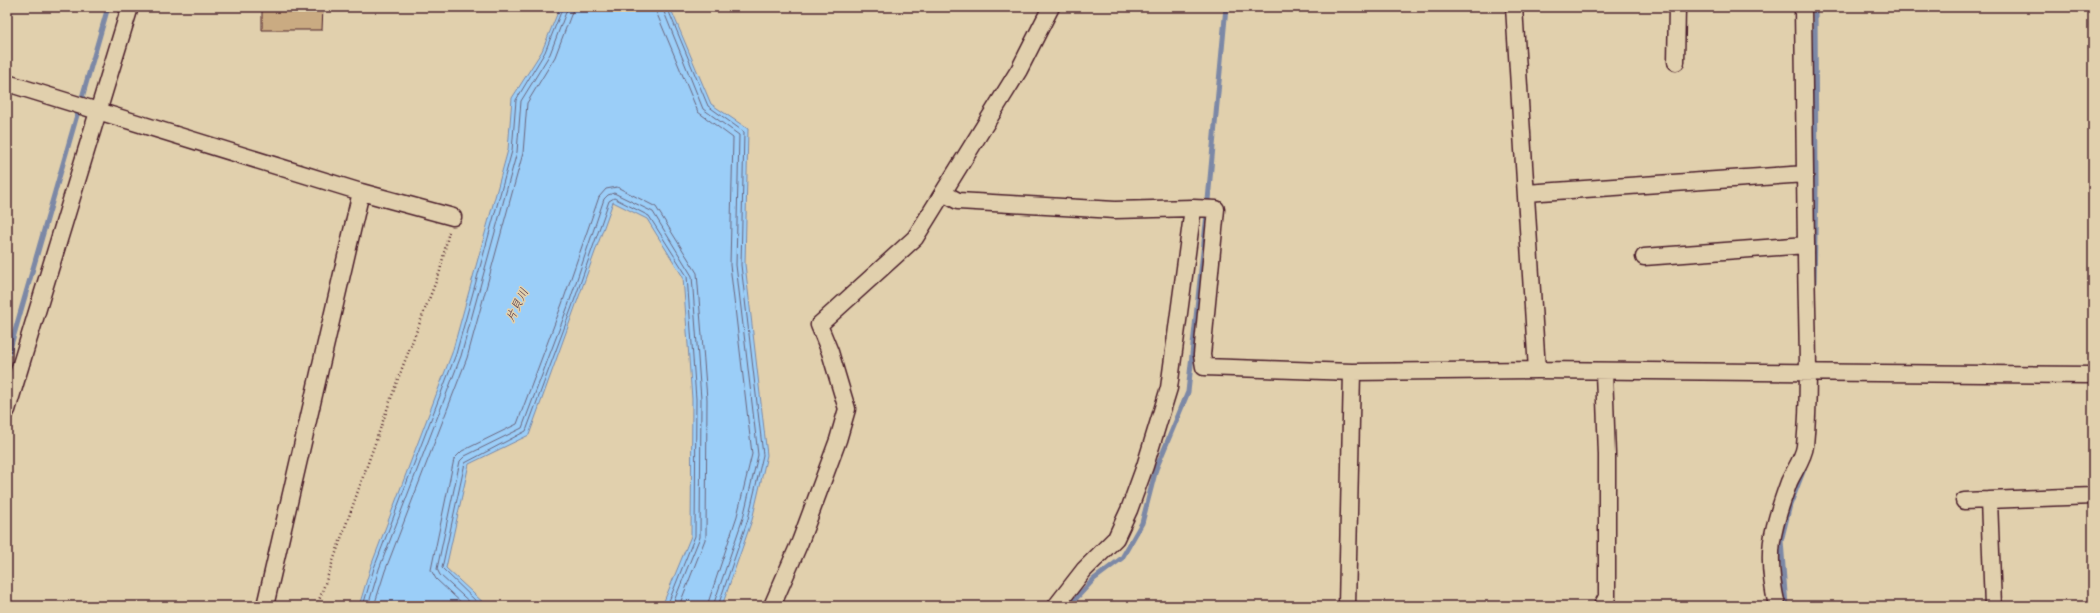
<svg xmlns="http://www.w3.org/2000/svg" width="2100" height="613" font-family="'Patrick Hand','Klee One',sans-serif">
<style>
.water{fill:#9bcef8;stroke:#7b88a6}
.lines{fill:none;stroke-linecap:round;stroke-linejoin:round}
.shore{stroke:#6a657d;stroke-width:1}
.stream{stroke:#7b88a6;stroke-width:5}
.building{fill:#caab82;stroke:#4a1f2b}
.minor-casing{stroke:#4a1f2b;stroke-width:19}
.path{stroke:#4a1f2b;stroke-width:2.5;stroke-dasharray:1 3;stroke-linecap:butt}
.minor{stroke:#e1d0ad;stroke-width:16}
.labels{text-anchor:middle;stroke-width:3;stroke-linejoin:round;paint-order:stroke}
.water-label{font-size:12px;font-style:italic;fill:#56394a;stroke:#e1d0ad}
</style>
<rect width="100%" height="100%" fill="#e1d0ad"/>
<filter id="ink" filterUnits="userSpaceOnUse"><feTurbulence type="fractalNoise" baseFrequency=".025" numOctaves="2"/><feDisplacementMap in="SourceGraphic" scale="8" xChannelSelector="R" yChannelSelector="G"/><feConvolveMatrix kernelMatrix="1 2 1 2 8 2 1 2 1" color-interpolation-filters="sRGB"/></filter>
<g filter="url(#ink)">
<path class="water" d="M560,7H670L711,104L748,129L745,264L767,455L752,520L722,606H662L691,536L692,399L683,277L647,219L613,202L529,435L469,464L446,568L487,606H359L371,566L452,353L508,150L512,98L542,51Z"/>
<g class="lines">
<path class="shore" d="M655,7L657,14L698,112L733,138L730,265L752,454L737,516L707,606
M662,7L703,109L739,135L736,265L758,455L743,518L713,606
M667,7L708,106L744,132L741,265L763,455L748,519L718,606
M363,606L374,568L456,354L512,151L516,100L545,52L563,7
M368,606L379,569L461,356L517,152L521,101L550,54L568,7
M374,606L385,571L467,358L523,153L527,103L555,57L574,7
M465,606L436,579L431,570L454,459L462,451L517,424L562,304L599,197L606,189L617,187L656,207L697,273L707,399L706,537L679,606
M474,606L440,575L437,569L460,461L465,456L522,428L568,306L604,199L608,195L614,193L653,212L692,276L701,399L700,537L672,606
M481,606L442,568L465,463L526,431L572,307L609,201L614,198L649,216L687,276L696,399L695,536L667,606"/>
<path class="stream" d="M1208,200L1226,7
M1814,284L1816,187L1815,7
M7,359L108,7
M1069,606L1094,579L1122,558L1142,523L1156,469L1188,392L1207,214
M1786,606L1781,541L1790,505L1804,469"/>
</g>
<path class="building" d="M262,7H323L322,30H262Z"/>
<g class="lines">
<g class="minor-casing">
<path id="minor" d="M1514,7L1537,370
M1803,7L1805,174
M1676,62L1677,7
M7,83L361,192L265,606
M361,192L453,217
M943,193L958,201L1115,210L1193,208L1169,388L1145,466L1129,510L1116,538L1084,570L1056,606
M1526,193L1805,174L1806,245
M1193,208L1216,209L1202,355L1204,367L1352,372L1537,370L2093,375
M1644,257L1806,245C1806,311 1811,379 1805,446C1804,457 1794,471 1789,482C1771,531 1765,554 1777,606
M7,410L130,7
M1989,500L1993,606
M1964,501L2093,496
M772,606L800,542L838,440L847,409L830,352L819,325L915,238L1019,70L1051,7
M1347,606L1352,372
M1602,606L1607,597V455L1604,372"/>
</g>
<path class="path" d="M317,606L399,376L440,271L449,231"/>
<use href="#minor" class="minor"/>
</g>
</g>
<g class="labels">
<g class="water-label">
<text transform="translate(517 305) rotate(-63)" y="4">片貝川</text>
</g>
</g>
<rect width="2100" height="613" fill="none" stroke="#e1d0ad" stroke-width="24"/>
<rect x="12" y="12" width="2076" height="589" fill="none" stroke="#4a1f2b" stroke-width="1.5" filter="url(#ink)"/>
</svg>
